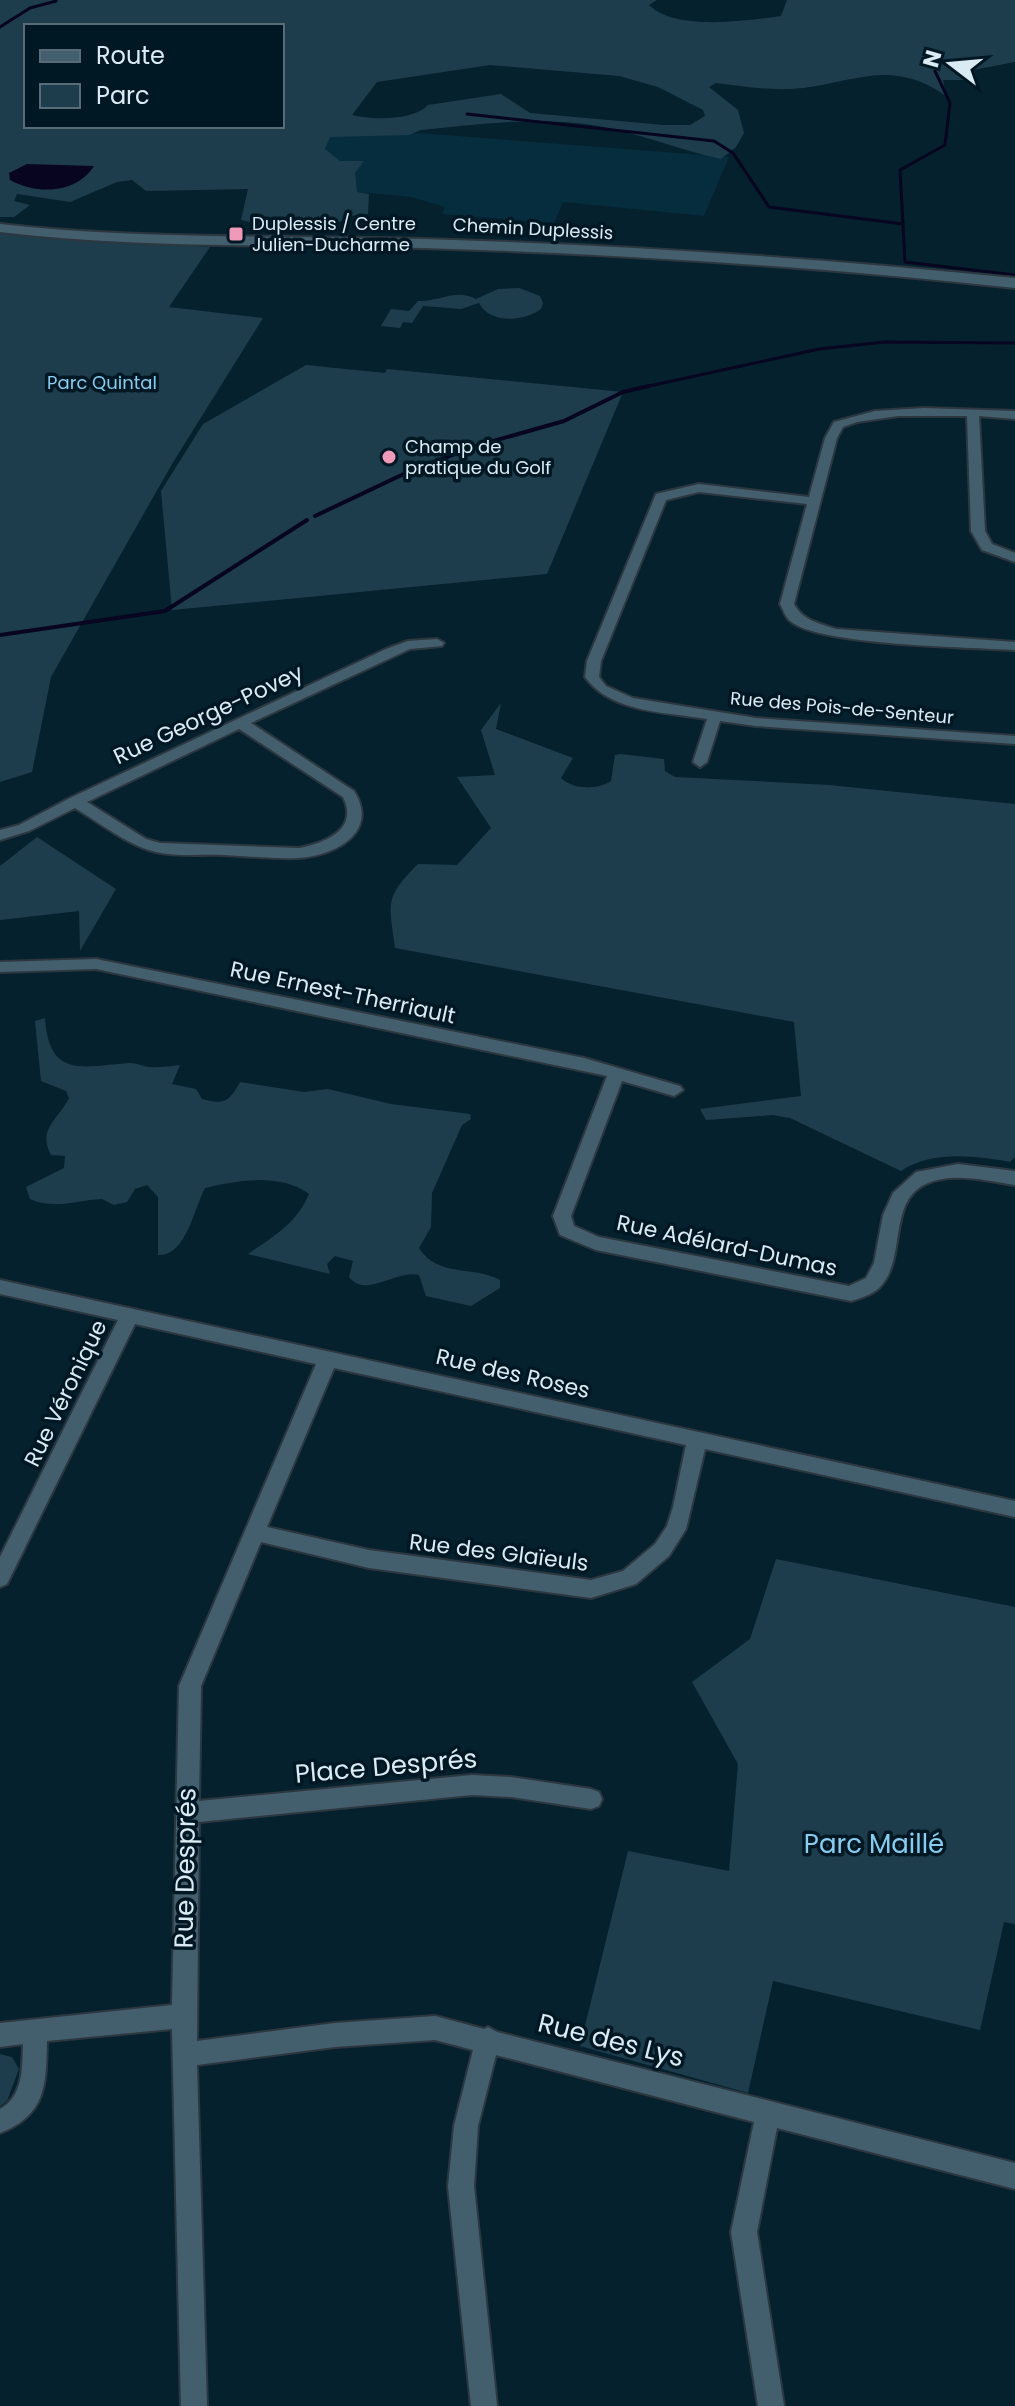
<svg xmlns="http://www.w3.org/2000/svg" width="1015" height="2406" font-family="Poppins,sans-serif">
<style>
.built{fill:#062d3d}
.green{fill:#1e3d4c;fill-rule:evenodd}
.water{fill:#07051f}
.lines{fill:none;stroke-linecap:round;stroke-linejoin:round}
.stream-far1{stroke:#07051f;stroke-width:3}
.stream{stroke:#07051f;stroke-width:4}
.street-casing{stroke:#2c3740;stroke-width:4}
.secondary-casing{stroke:#2c3740;stroke-width:4}
.street{fill:#435f6e;fill-rule:evenodd}
.secondary{fill:#435f6e;fill-rule:evenodd}
.poi-dot{fill:#ef9ab8;stroke:#001824;stroke-width:3}
.labels{text-anchor:middle;stroke-width:7;stroke-linejoin:round;paint-order:stroke}
.far-poi-label{font-size:18px;fill:#dbebf4;stroke:#001824;text-anchor:start}
.far-street-label{font-size:18px;fill:#dbebf4;stroke:#001824}
.far-park-label{font-size:18px;fill:#88cdf0;stroke:#001824}
.street-label{font-size:22px;fill:#dbebf4;stroke:#001824}
.near-street-label{font-size:26px;fill:#dbebf4;stroke:#001824}
.near-park-label{font-size:26px;fill:#88cdf0;stroke:#001824}
</style>
<rect width="100%" height="100%" fill="#05212e"/>
<path class="built" d="M316,125L729,157L704,216L563,202L554,223L442,214L445,207L411,197L294,186Z"/>
<path class="green" d="M0,0H657L649,5C674,31 747,21 781,16L787,0H1015V62L973,70L975,80H943L946,96C888,55 850,86 790,89C765,90 741,86 716,83L709,87L738,110L744,133L736,147L721,159C679,150 640,133 598,126C539,116 480,124 421,130L409,135L330,137L325,149L340,161H364L355,173L357,192L369,194L368,214L350,216L336,224L284,231L241,220L248,189L146,191L132,180L117,182L70,202L17,194L14,201L30,205L14,217H0ZM26,26H282V126H26ZM490,65L619,76L658,87L703,110L705,116L690,125H664L530,113L501,94L428,105C413,121 372,120 352,115L377,82Z
M0,233L210,247L169,307L263,318L172,464L51,677L32,772L0,782Z
M519,288L540,296L543,303L541,309C524,322 490,324 479,303L461,309L423,306L412,323L403,322L400,328L381,326L391,309L409,311L418,301C440,302 455,288 476,299L498,289Z
M306,365L385,373L387,369L623,392L547,574L172,610L161,491L203,424Z
M501,703L496,729L573,758L561,778C573,790 598,790 611,781L615,755L620,754L664,759L665,771L675,777L829,785L1015,804V1157L1010,1162C975,1156 932,1150 901,1171L790,1118L773,1115L706,1120L700,1109L801,1096L794,1022L395,948C389,902 384,898 418,864L457,865L491,828L457,777L495,775L481,730Z
M37,837L116,889L80,951L79,911L0,920V866Z
M45,1018C49,1080 84,1066 130,1063C137,1063 142,1066 149,1067C158,1068 170,1066 180,1065L172,1084L196,1089L202,1099C224,1105 229,1102 240,1082L304,1092L328,1089L391,1104L470,1114L471,1119L462,1125L432,1193L431,1227L419,1248C438,1278 472,1265 500,1280V1288L471,1306L426,1296L419,1275C396,1269 366,1299 349,1277L353,1261L335,1256L327,1264L330,1274L248,1254C273,1237 297,1223 309,1194C280,1173 237,1180 205,1188C194,1208 186,1257 158,1255V1197L147,1185L135,1189L127,1202L114,1205L102,1199C77,1200 55,1210 30,1199L26,1187L64,1168L65,1156L51,1155C37,1129 58,1120 69,1098L66,1091L41,1081L35,1021Z
M776,1559L1015,1607V1924L1004,1922L980,2030L773,1981L748,2093L580,2046L628,1851L729,1871L738,1764L692,1682L750,1639Z
M0,2054L12,2057L19,2069L7,2101L0,2106Z"/>
<path class="water" d="M27,164L94,166C76,194 37,195 10,180L9,173Z"/>
<g class="lines">
<path class="stream-far1" d="M0,27L30,8L56,1
M935,71L950,103L945,145L900,170L905,262L1015,275
M467,114L714,141L733,153L769,207L903,224
M640,388L819,349L885,342L1015,343"/>
<path class="stream" d="M315,516L410,471L479,445L564,421L623,392L649,386
M0,635L165,611L307,520"/>
<g class="street-casing">
<path id="street" d="M924,408L1015,411V419L979,416L985,531L992,544L1015,553V562L982,550L971,531L967,416H898L857,422L843,427L837,438L794,604C803,621 819,623 836,629L1015,642V650C972,647 816,646 789,620C785,616 783,609 780,604L807,504L699,492L666,500L601,661L599,677L606,686L633,698L756,718L1015,736V744L756,726L720,721L707,762L700,767L693,762L707,719C666,712 611,713 585,677L587,661L656,494L699,484L809,497L825,438L834,422L875,411Z
M437,639L444,643L442,646L410,649L251,723L354,791C380,832 335,856 298,858C273,859 248,856 224,855C202,854 177,857 156,852C127,845 100,823 75,808L29,831L0,840V830L19,825L70,798L386,649L408,641ZM239,729L343,797C359,829 326,843 299,848L160,843L146,839L87,802Z
M96,959L584,1058L680,1086L683,1090L674,1096L622,1081L571,1216L574,1226L599,1237L849,1286L866,1278L874,1263L883,1215L893,1193L916,1172L958,1164L1015,1171V1185C988,1181 954,1172 928,1183C886,1200 908,1260 879,1288C873,1294 859,1299 851,1301L596,1250L560,1235L553,1216L607,1076L96,969L0,972V962Z
M0,1280L1015,1501V1517L705,1449L686,1529L669,1556L636,1584L591,1598L369,1568L261,1542L201,1686L199,1801L472,1775L511,1777L591,1789L599,1792L602,1799L599,1806L591,1809L511,1797L472,1795L199,1822L197,2041L335,2023L435,2016L484,2029L488,2027L497,2032L1015,2163V2189L777,2128L757,2232L784,2406H758L731,2232L754,2122L496,2055L478,2126L474,2186L497,2406H471L448,2186L454,2126L473,2050L435,2040L335,2047L197,2065L207,2406H181L172,2029L47,2041C46,2086 46,2115 0,2133V2109C24,2096 22,2067 23,2044L0,2047V2023L172,2005L179,1686L316,1364L135,1324L7,1584L0,1587V1557L118,1320L0,1294ZM334,1368L686,1445L673,1507L667,1526L655,1544L623,1571L591,1580L369,1550L267,1527Z"/>
</g>
<g class="secondary-casing">
<path id="secondary" d="M0,224C141,240 282,235 423,239C621,245 818,258 1015,278V288C818,267 621,254 423,248C282,244 141,249 0,232Z"/>
</g>
<use href="#street" class="street"/>
<use href="#secondary" class="secondary"/>
</g>
<g class="poi-dot">
<rect x="228" y="226" width="16" height="16" rx="4"/>
<circle cx="389" cy="457" r="8"/>
</g>
<g class="labels">
<g class="far-poi-label">
<text x="252" y="230">Duplessis / Centre<tspan x="252" dy="21">Julien-Ducharme</tspan></text>
<text x="405" y="453">Champ de<tspan x="405" dy="21">pratique du Golf</tspan></text>
</g>
<g class="far-street-label">
<text transform="translate(533 229) rotate(3)" y="6">Chemin Duplessis</text>
<text transform="translate(842 708) rotate(5)" y="6">Rue des Pois-de-Senteur</text>
</g>
<g class="far-park-label">
<text x="102" y="389">Parc Quintal</text>
</g>
<g class="street-label">
<text transform="translate(208 714) rotate(-25)" y="8">Rue George-Povey</text>
<text transform="translate(343 992) rotate(12)" y="8">Rue Ernest-Therriault</text>
<text transform="translate(727 1245) rotate(12)" y="8">Rue Adélard-Dumas</text>
<text transform="translate(513 1373) rotate(13)" y="8">Rue des Roses</text>
<text transform="translate(65 1393) rotate(-64)" y="8">Rue Véronique</text>
<text transform="translate(499 1552) rotate(7)" y="8">Rue des Glaïeuls</text>
</g>
<g class="near-street-label">
<text transform="translate(386 1766) rotate(-5)" y="9">Place Després</text>
<text transform="translate(185 1868) rotate(-89)" y="9">Rue Després</text>
<text transform="translate(611 2040) rotate(14)" y="9">Rue des Lys</text>
</g>
<g class="near-park-label">
<text x="874" y="1853">Parc Maillé</text>
</g>
</g>
<rect x="24" y="24" width="260" height="104" fill="#001824" stroke="#586c77" stroke-width="2"/>
<rect x="40" y="50" width="40" height="12" fill="#435f6e" stroke="#586c77" stroke-width="2"/>
<text x="96" y="64" font-size="24" fill="#dbebf4">Route</text>
<rect x="40" y="84" width="40" height="24" fill="#1e3d4c" stroke="#586c77" stroke-width="2"/>
<text x="96" y="104" font-size="24" fill="#dbebf4">Parc</text>
<g transform="translate(951 64) rotate(286)" stroke="#001824" stroke-width="6" paint-order="stroke">
<path d="M0-6L14 30L0 20L-14 30Z" fill="#dbebf4"/>
<text y="-12" font-size="22" font-weight="bold" text-anchor="middle" fill="#dbebf4">N</text>
</g>
</svg>
